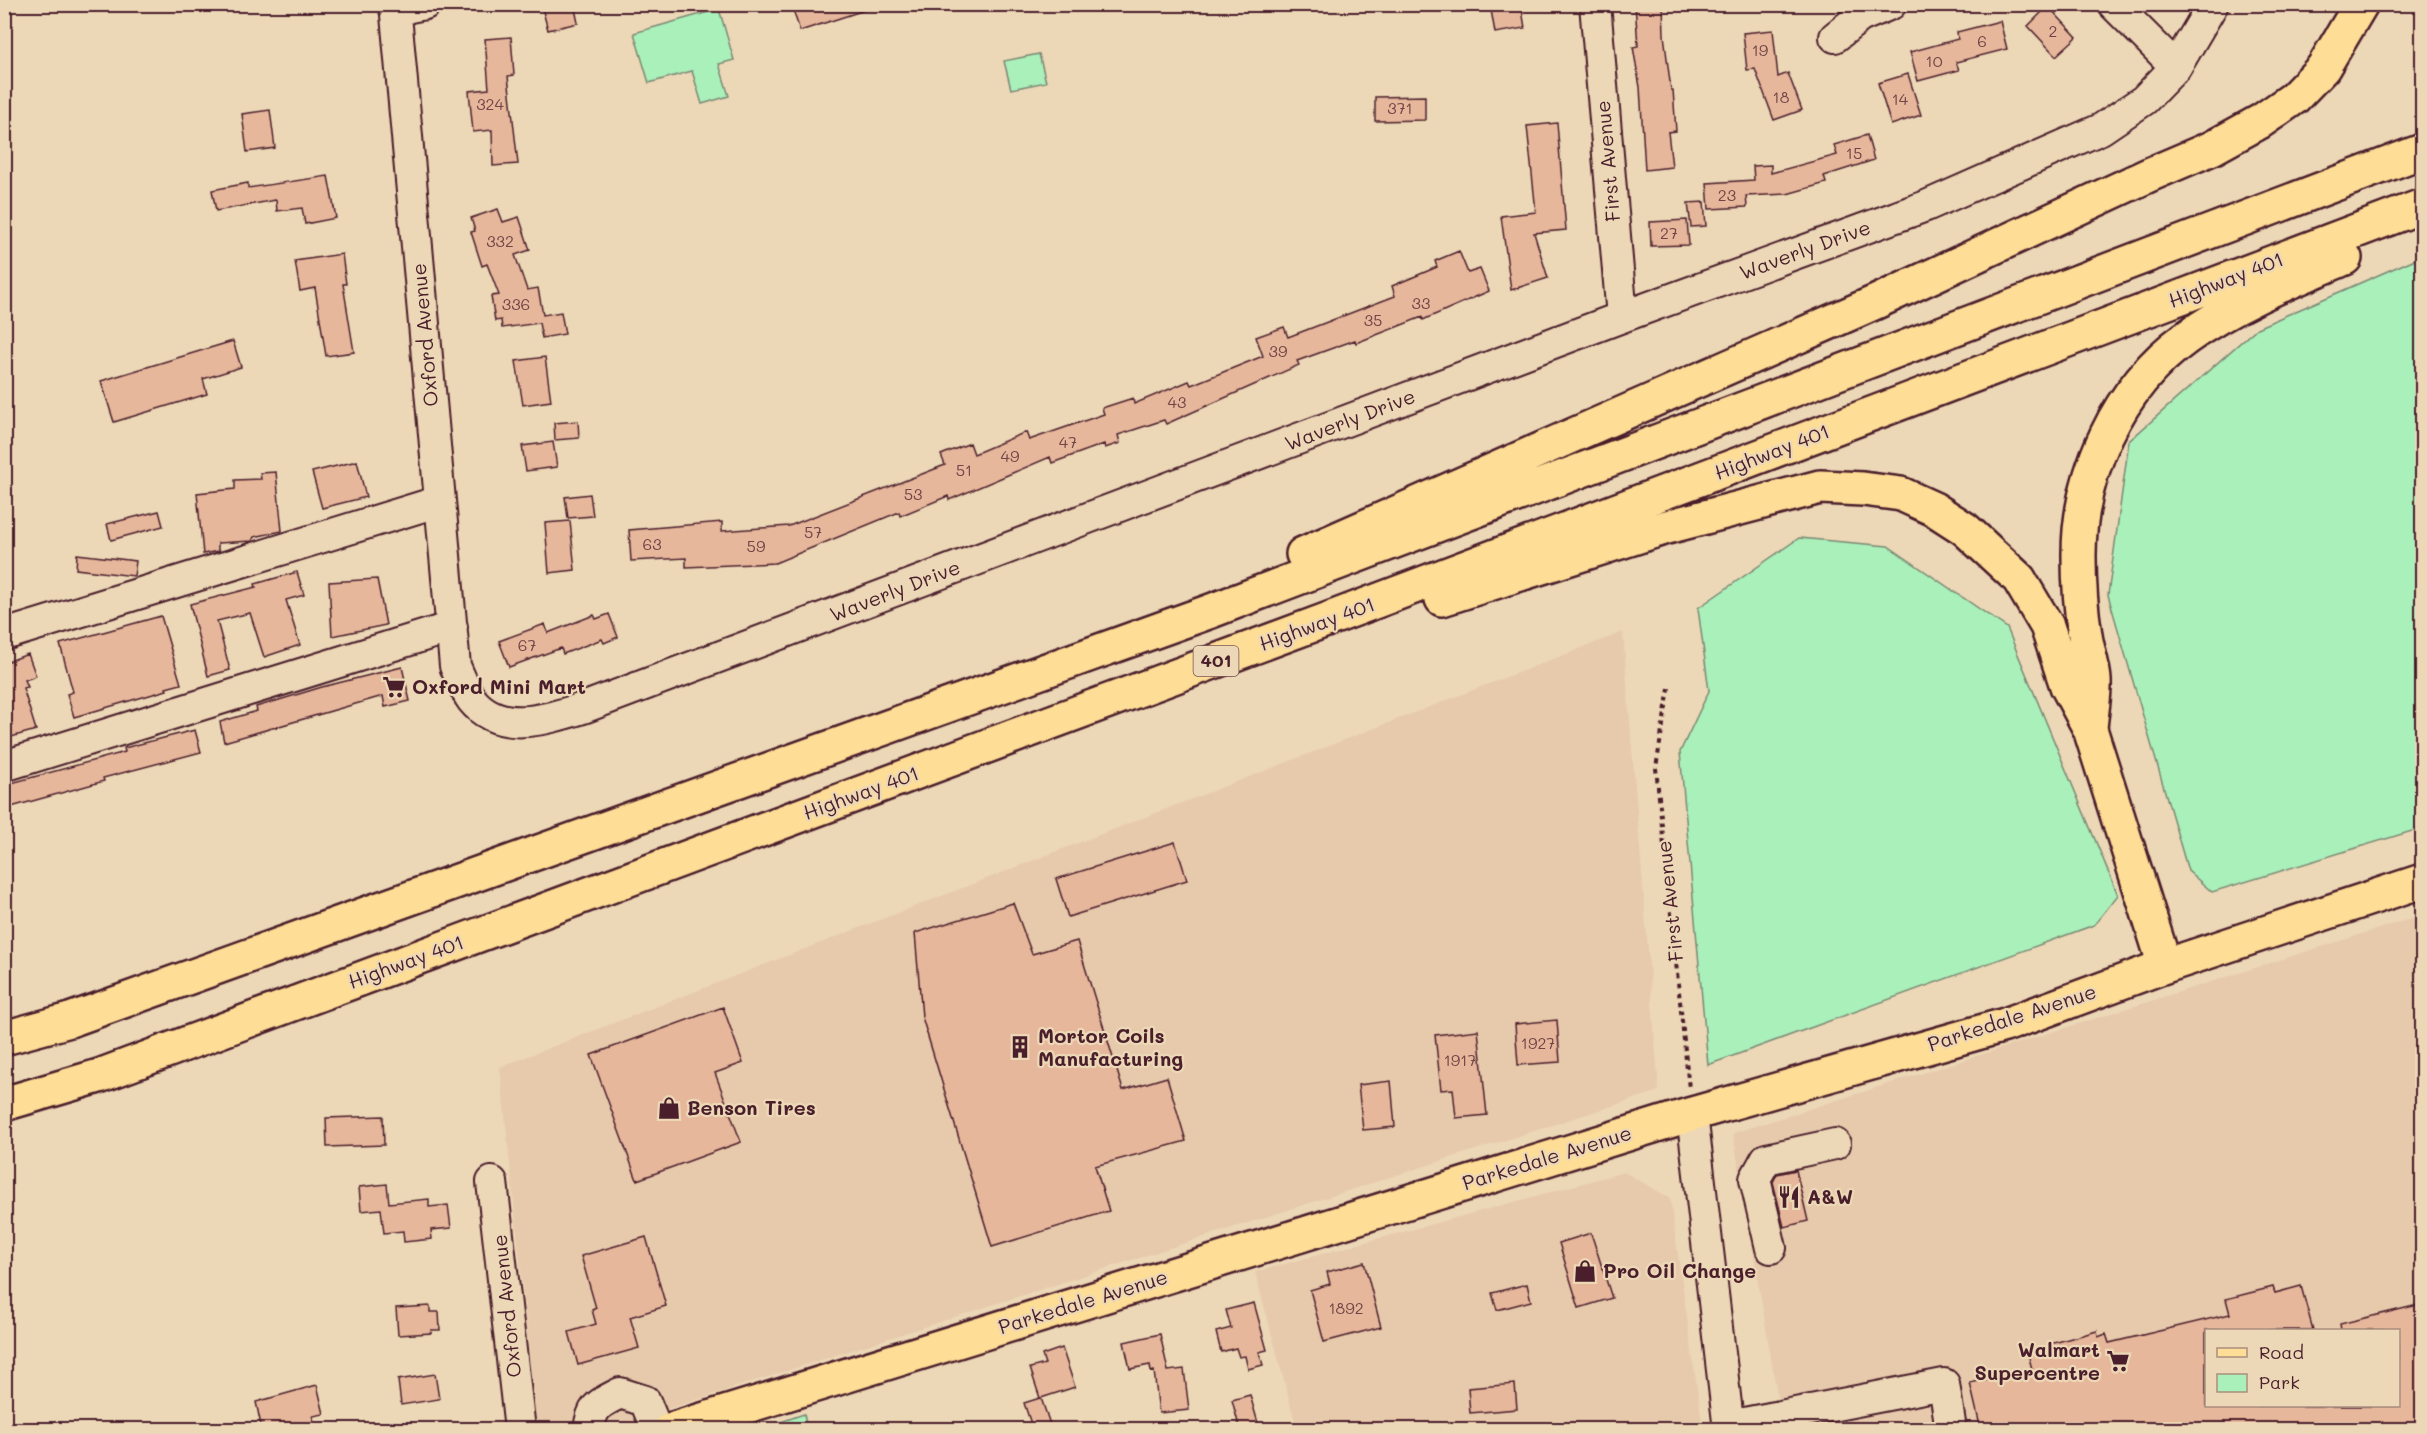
<svg xmlns="http://www.w3.org/2000/svg" width="2427" height="1434" font-family="Mali,sans-serif">
<style>
.built{fill:#e7caac;fill-rule:evenodd}
.green{fill:#aaf0bb;stroke:#7a8873;stroke-width:1.5}
.building{fill:#e7b79c;stroke:#4a1f2b;stroke-width:1.5}
.lines{fill:none;stroke-linecap:round;stroke-linejoin:round}
.minor-casing{stroke:#4a1f2b;stroke-width:34}
.major-casing{stroke:#4a1f2b;stroke-width:38}
.highway-casing{stroke:#4a1f2b;stroke-width:38}
.path{stroke:#4a1f2b;stroke-width:4;stroke-dasharray:4.5 4.5;stroke-linecap:butt}
.minor{stroke:#ecd8b7;stroke-width:30}
.major{stroke:#fedd96;stroke-width:33}
.highway{stroke:#fedd96;stroke-width:33}
.labels{text-anchor:middle;stroke-width:4.5;stroke-linejoin:round;paint-order:stroke}
.number-label{font-size:16px;fill:#714547}
.shield{fill:#ecd8b7;stroke:#7b5655;stroke-width:1.5}
.shield-label{font-size:18px;font-weight:bold;fill:#4a1f2b}
.street-label{font-size:20px;fill:#4a1f2b;stroke:#ecd8b7}
.poi-label{font-size:20px;font-weight:bold;fill:#4a1f2b;stroke:#ecd8b7;text-anchor:start}
</style>
<rect width="100%" height="100%" fill="#ecd8b7"/>
<filter id="ink" filterUnits="userSpaceOnUse"><feTurbulence type="fractalNoise" baseFrequency=".0167" numOctaves="2"/><feDisplacementMap in="SourceGraphic" scale="12" xChannelSelector="R" yChannelSelector="G"/><feConvolveMatrix kernelMatrix="1 2 1 2 8 2 1 2 1" color-interpolation-filters="sRGB"/></filter>
<g filter="url(#ink)">
<path class="built" d="M1623,632L1659,1091L606,1429L537,1430L500,1067Z
M2422,915V1429H1783L1733,1133ZM2206,1330H2398V1406H2206Z
M1624,1172L1670,1198L1703,1429H1297L1255,1272Z"/>
<path class="green" d="M719,9L734,60L719,64L729,96L702,104L692,71L649,83L634,33Z
M1039,54L1046,82L1011,89L1004,61Z
M2422,256V828L2212,892L2188,871L2108,595L2129,441L2257,328Z
M1799,538L1888,546L2007,628L2118,895L2094,925L1708,1065L1680,752L1709,691L1698,608Z
M804,1414L807,1429H760Z"/>
<path class="building" d="M541,4H574L578,23L548,30Z
M791,4H871V8L800,31Z
M1490,4H1521L1525,28L1495,33Z
M1635,4H1663L1664,35L1671,90H1673L1676,131L1668,132L1672,167L1645,170L1640,87L1633,47L1638,46Z
M2048,6L2077,37L2056,56L2028,26Z
M2000,21L2007,49L1956,62L1959,70L1918,81L1910,52L1958,39L1957,32Z
M1773,30L1778,77L1788,73L1802,110L1774,120L1755,69L1747,70L1743,33Z
M511,37L514,75L508,76L518,164L493,166L492,130L473,132L469,91L489,89L485,39Z
M1908,74L1921,115L1891,125L1878,83Z
M1425,96V120L1375,121V97Z
M270,110L275,148L247,152L242,114Z
M1557,123L1566,230L1534,233L1548,278L1511,290L1501,216L1536,212L1527,126Z
M1867,135L1874,160L1824,176L1826,183L1787,194L1746,196L1747,207L1709,209L1707,183L1754,180L1753,166L1771,165V173L1837,155L1834,145Z
M328,176L336,218L305,224L302,208L277,211L276,200L216,211L212,190L248,183V188Z
M1704,202L1706,226L1691,227L1688,203Z
M498,209L503,222L519,217L530,250L515,255L527,290L538,288L543,315L561,312L565,334L542,338L539,323L502,328L501,320L495,321L491,296L499,295L487,264L482,266L471,232L475,231L471,218Z
M1687,220L1689,245L1651,246L1650,222Z
M1459,251L1468,273L1480,269L1489,291L1423,320L1422,317L1356,343L1355,340L1297,361L1299,365L1166,424L1164,420L1118,435L1120,443L1105,448L1104,444L1052,463L1050,457L949,500L948,496L900,516L899,512L775,563L686,567V558L631,561L629,530L722,522V531L789,526L945,465L941,455L970,443L974,454L1026,432L1029,440L1104,414L1102,408L1133,398L1134,404L1189,381L1191,385L1263,356L1256,337L1284,327L1288,337L1395,296L1392,286L1437,267L1435,261Z
M342,254L346,284H343L354,352L326,356L315,288L300,291L295,261Z
M233,341L241,367L203,379L207,394L114,422L101,381Z
M545,357L551,401L523,405L516,361Z
M578,421L579,438L555,440L554,423Z
M553,442L557,467L526,471L522,446Z
M357,461L366,497L322,508L312,472Z
M276,472L282,531L254,537L252,541L218,543V551L203,554L197,493L235,489V480L261,479L260,473Z
M590,494L593,516L568,518L565,497Z
M159,511L163,526L111,540L107,524Z
M570,521L575,570L549,573L545,523Z
M77,554L136,561L134,576L76,569Z
M297,572L304,595L286,600L300,645L264,657L250,613L217,621L230,670L208,676L190,604L256,587L255,584Z
M377,579L386,625L332,636L329,582Z
M609,614L618,637L604,643L602,639L563,654L561,648L509,667L499,641L545,624L548,633L594,615L596,619Z
M161,616L181,684L166,688L167,690L74,717L67,694L73,692L60,644Z
M28,654L36,676L25,680L28,687L23,688L36,730L4,739V713L11,712L4,693V663Z
M402,667L410,701L385,707L383,696L224,742L220,722L257,711L256,707L322,687Z
M195,730L201,752L103,778L104,781L4,809V785L125,752L124,748Z
M1175,842L1187,880L1068,917L1056,879Z
M1013,903L1032,954L1077,941L1123,1090L1167,1077L1186,1141L1095,1166L1109,1211L992,1247L922,1017L915,933Z
M723,1007L743,1063L715,1073L741,1142L637,1180L591,1055Z
M1557,1020L1560,1062L1518,1065L1515,1024Z
M1478,1030L1487,1115L1456,1118L1453,1089L1441,1090L1435,1035Z
M1391,1081L1395,1127L1363,1130L1358,1085Z
M383,1116L384,1145L327,1147L326,1118Z
M1796,1170L1808,1221L1784,1227L1773,1182L1777,1174Z
M387,1184L389,1203L429,1199V1207L448,1205L451,1228L431,1230L432,1239L404,1242L403,1231L384,1233L381,1209L361,1211L359,1187Z
M1591,1233L1612,1298L1579,1308L1559,1243Z
M646,1237L666,1306L630,1317L639,1348L578,1365L569,1332L596,1324L592,1310L596,1308L581,1256Z
M1364,1262L1381,1327L1324,1342L1310,1290L1330,1284L1327,1272Z
M1527,1284L1531,1301L1497,1310L1492,1293Z
M2301,1286L2313,1330H2206V1406H2398V1330H2341L2340,1324L2422,1304V1430H1981L1970,1383L2032,1369L2028,1354L2051,1348L2050,1344L2097,1331L2098,1337L2106,1334L2109,1343L2230,1314L2226,1299L2273,1287L2275,1293Z
M1254,1303L1267,1350L1259,1352L1263,1365L1248,1369L1245,1356L1239,1357L1236,1348L1221,1352L1216,1332L1231,1328L1226,1310Z
M430,1306V1312H439L440,1330H431L432,1333L398,1335L396,1308Z
M1160,1334L1168,1371L1184,1369L1189,1410L1159,1413L1154,1371L1151,1372L1150,1365L1130,1369L1124,1342Z
M1062,1348L1075,1387L1041,1398L1052,1430H1033L1024,1403L1040,1398L1030,1368L1045,1364L1042,1355Z
M435,1374L439,1399L401,1405L398,1380Z
M1515,1384L1517,1409L1470,1413L1468,1388Z
M317,1385L324,1414L313,1416L314,1424L289,1430H262L256,1402Z
M1250,1395L1260,1430H1240L1232,1400Z"/>
<g class="lines">
<g class="minor-casing">
<path id="minor" d="M395,4L455,666C460,677 465,691 472,700C500,735 547,719 583,708L1622,317L1926,206L2101,129L2144,100L2176,67L2213,4
M1595,4L1622,317
M2113,4L2176,67
M395,10L425,4
M1835,37L1860,17L1891,4
M4,635L440,501
M4,766L452,627
M1692,1114L1729,1430
M492,1182L520,1430
M1771,1248L1755,1179L1766,1159L1835,1144
M1729,1426L1944,1384L1951,1430
M589,1430C592,1405 599,1404 620,1393L645,1401L657,1430"/>
</g>
<g class="major-casing">
<path id="major" d="M670,1430L1692,1114L2005,1025L2165,966L2422,881"/>
</g>
<g class="highway-casing">
<path id="highway" d="M1303,554L1876,302L2151,174L2212,148L2261,121L2294,98L2323,68L2361,4
M1442,599L1667,527L1820,487L1863,489L1901,494L1934,509L1965,529L2019,579L2047,626L2067,686L2090,729L2165,966
M2090,729C2091,713 2095,695 2094,680C2093,665 2087,650 2085,635C2081,610 2079,583 2079,558C2078,474 2118,387 2186,338C2234,303 2291,281 2345,258
M4,1038L70,1020L1211,611L2422,151
M4,1104L99,1076L1329,619L2422,206"/>
</g>
<path class="path" d="M1669,688L1656,768L1689,1089"/>
<use href="#minor" class="minor"/>
<use href="#major" class="major"/>
<use href="#highway" class="highway"/>
</g>
</g>
<defs>
<g id="supermarket-bare" transform="scale(1.8)"><path d="M-6-5.5h2.5l.6 2H6L4.5 2H-2.5L-4.4-4H-6ZM-1.5 3.2a1.3 1.3 0 1 0 .1 0ZM3 3.2a1.3 1.3 0 1 0 .1 0Z" fill="#4a1f2b" stroke="#ecd8b7" stroke-width="2.5" paint-order="stroke"/></g>
<g id="building-bare" transform="scale(1.8)"><path d="M-4-6H4V6H1V3H-1V6H-4ZM-2.5-4.3h1.7v1.8h-1.7ZM.8-4.3h1.7v1.8H.8ZM-2.5-1h1.7V.8h-1.7ZM.8-1h1.7V.8H.8Z" fill="#4a1f2b" stroke="#ecd8b7" stroke-width="2.5" paint-order="stroke"/></g>
<g id="shop-bare" transform="scale(1.8)"><path d="M-5-2.5h2.3a2.7 3.5 0 0 1 5.4 0H5L5.5 6h-11ZM-1.5-2.5h3a1.5 2.3 0 0 0-3 0Z" fill="#4a1f2b" stroke="#ecd8b7" stroke-width="2.5" paint-order="stroke"/></g>
<g id="restaurant-bare" transform="scale(1.8)"><path d="M-5-6h1v4h1v-4h1v4h1v-4h1v5L-1.5 .5V6h-2V.5L-5-1ZM5-6V6H3V1.5H1.5Q1.5-4 5-6Z" fill="#4a1f2b" stroke="#ecd8b7" stroke-width="2.5" paint-order="stroke"/></g>
</defs>
<g fill-rule="evenodd">
<use href="#supermarket-bare" x="394" y="687"/>
<use href="#building-bare" x="1020" y="1047"/>
<use href="#shop-bare" x="669" y="1108"/>
<use href="#restaurant-bare" x="1789" y="1197"/>
<use href="#shop-bare" x="1585" y="1271"/>
<use href="#supermarket-bare" x="2118" y="1361"/>
</g>
<g class="labels">
<g class="number-label">
<text x="2053" y="37">2</text>
<text x="1982" y="47">6</text>
<text x="1760" y="56">19</text>
<text x="1934" y="67">10</text>
<text x="1781" y="103">18</text>
<text x="1900" y="105">14</text>
<text x="490" y="110">324</text>
<text x="1400" y="114">371</text>
<text x="1854" y="159">15</text>
<text x="1727" y="201">23</text>
<text x="1669" y="239">27</text>
<text x="500" y="247">332</text>
<text x="1421" y="309">33</text>
<text x="516" y="310">336</text>
<text x="1373" y="326">35</text>
<text x="1278" y="357">39</text>
<text x="1177" y="408">43</text>
<text x="1068" y="448">47</text>
<text x="1010" y="462">49</text>
<text x="964" y="476">51</text>
<text x="913" y="500">53</text>
<text x="813" y="538">57</text>
<text x="652" y="550">63</text>
<text x="756" y="552">59</text>
<text x="527" y="651">67</text>
<text x="1538" y="1049">1927</text>
<text x="1460" y="1066">1917</text>
<text x="1346" y="1314">1892</text>
</g>
<rect class="shield" x="1193.5" y="646" width="45" height="30" rx="4.5"/>
<g class="shield-label">
<text x="1216" y="667">401</text>
</g>
<g class="street-label">
<text transform="translate(1608 161) rotate(-95)" y="7">First Avenue</text>
<text transform="translate(1805 250) rotate(-20)" y="7">Waverly Drive</text>
<text transform="translate(2226 280) rotate(-21)" y="7">Highway 401</text>
<text transform="translate(425 335) rotate(-95)" y="7">Oxford Avenue</text>
<text transform="translate(1350 420) rotate(-21)" y="7">Waverly Drive</text>
<text transform="translate(1772 452) rotate(-21)" y="7">Highway 401</text>
<text transform="translate(895 591) rotate(-21)" y="7">Waverly Drive</text>
<text transform="translate(1317 624) rotate(-20)" y="7">Highway 401</text>
<text transform="translate(861 793) rotate(-20)" y="7">Highway 401</text>
<text transform="translate(1670 901) rotate(-96)" y="7">First Avenue</text>
<text transform="translate(406 962) rotate(-20)" y="7">Highway 401</text>
<text transform="translate(2012 1018) rotate(-18)" y="7">Parkedale Avenue</text>
<text transform="translate(1547 1158) rotate(-17)" y="7">Parkedale Avenue</text>
<text transform="translate(1083 1302) rotate(-17)" y="7">Parkedale Avenue</text>
<text transform="translate(507 1306) rotate(-96)" y="7">Oxford Avenue</text>
</g>
<g class="poi-label">
<text x="412" y="694">Oxford Mini Mart</text>
<text x="1038" y="1043">Mortor Coils<tspan x="1038" dy="23">Manufacturing</tspan></text>
<text x="687" y="1115">Benson Tires</text>
<text x="1807" y="1204">A&amp;W</text>
<text x="1603" y="1278">Pro Oil Change</text>
<text x="2100" y="1357" text-anchor="end">Walmart<tspan x="2100" dy="23">Supercentre</tspan></text>
</g>
</g>
<rect width="2427" height="1434" fill="none" stroke="#ecd8b7" stroke-width="24"/>
<rect x="12" y="12" width="2403" height="1410" fill="none" stroke="#4a1f2b" stroke-width="2" filter="url(#ink)"/>
<rect x="2205" y="1329" width="195" height="78" fill="#ecd8b7" stroke="#ab8e7f" stroke-width="1.5"/>
<rect x="2217" y="1348" width="30" height="9" fill="#fedd96" stroke="#ab8e7f" stroke-width="1.5"/>
<text x="2259" y="1359" font-size="18" fill="#4a1f2b">Road</text>
<rect x="2217" y="1374" width="30" height="18" fill="#aaf0bb" stroke="#ab8e7f" stroke-width="1.5"/>
<text x="2259" y="1389" font-size="18" fill="#4a1f2b">Park</text>
</svg>
